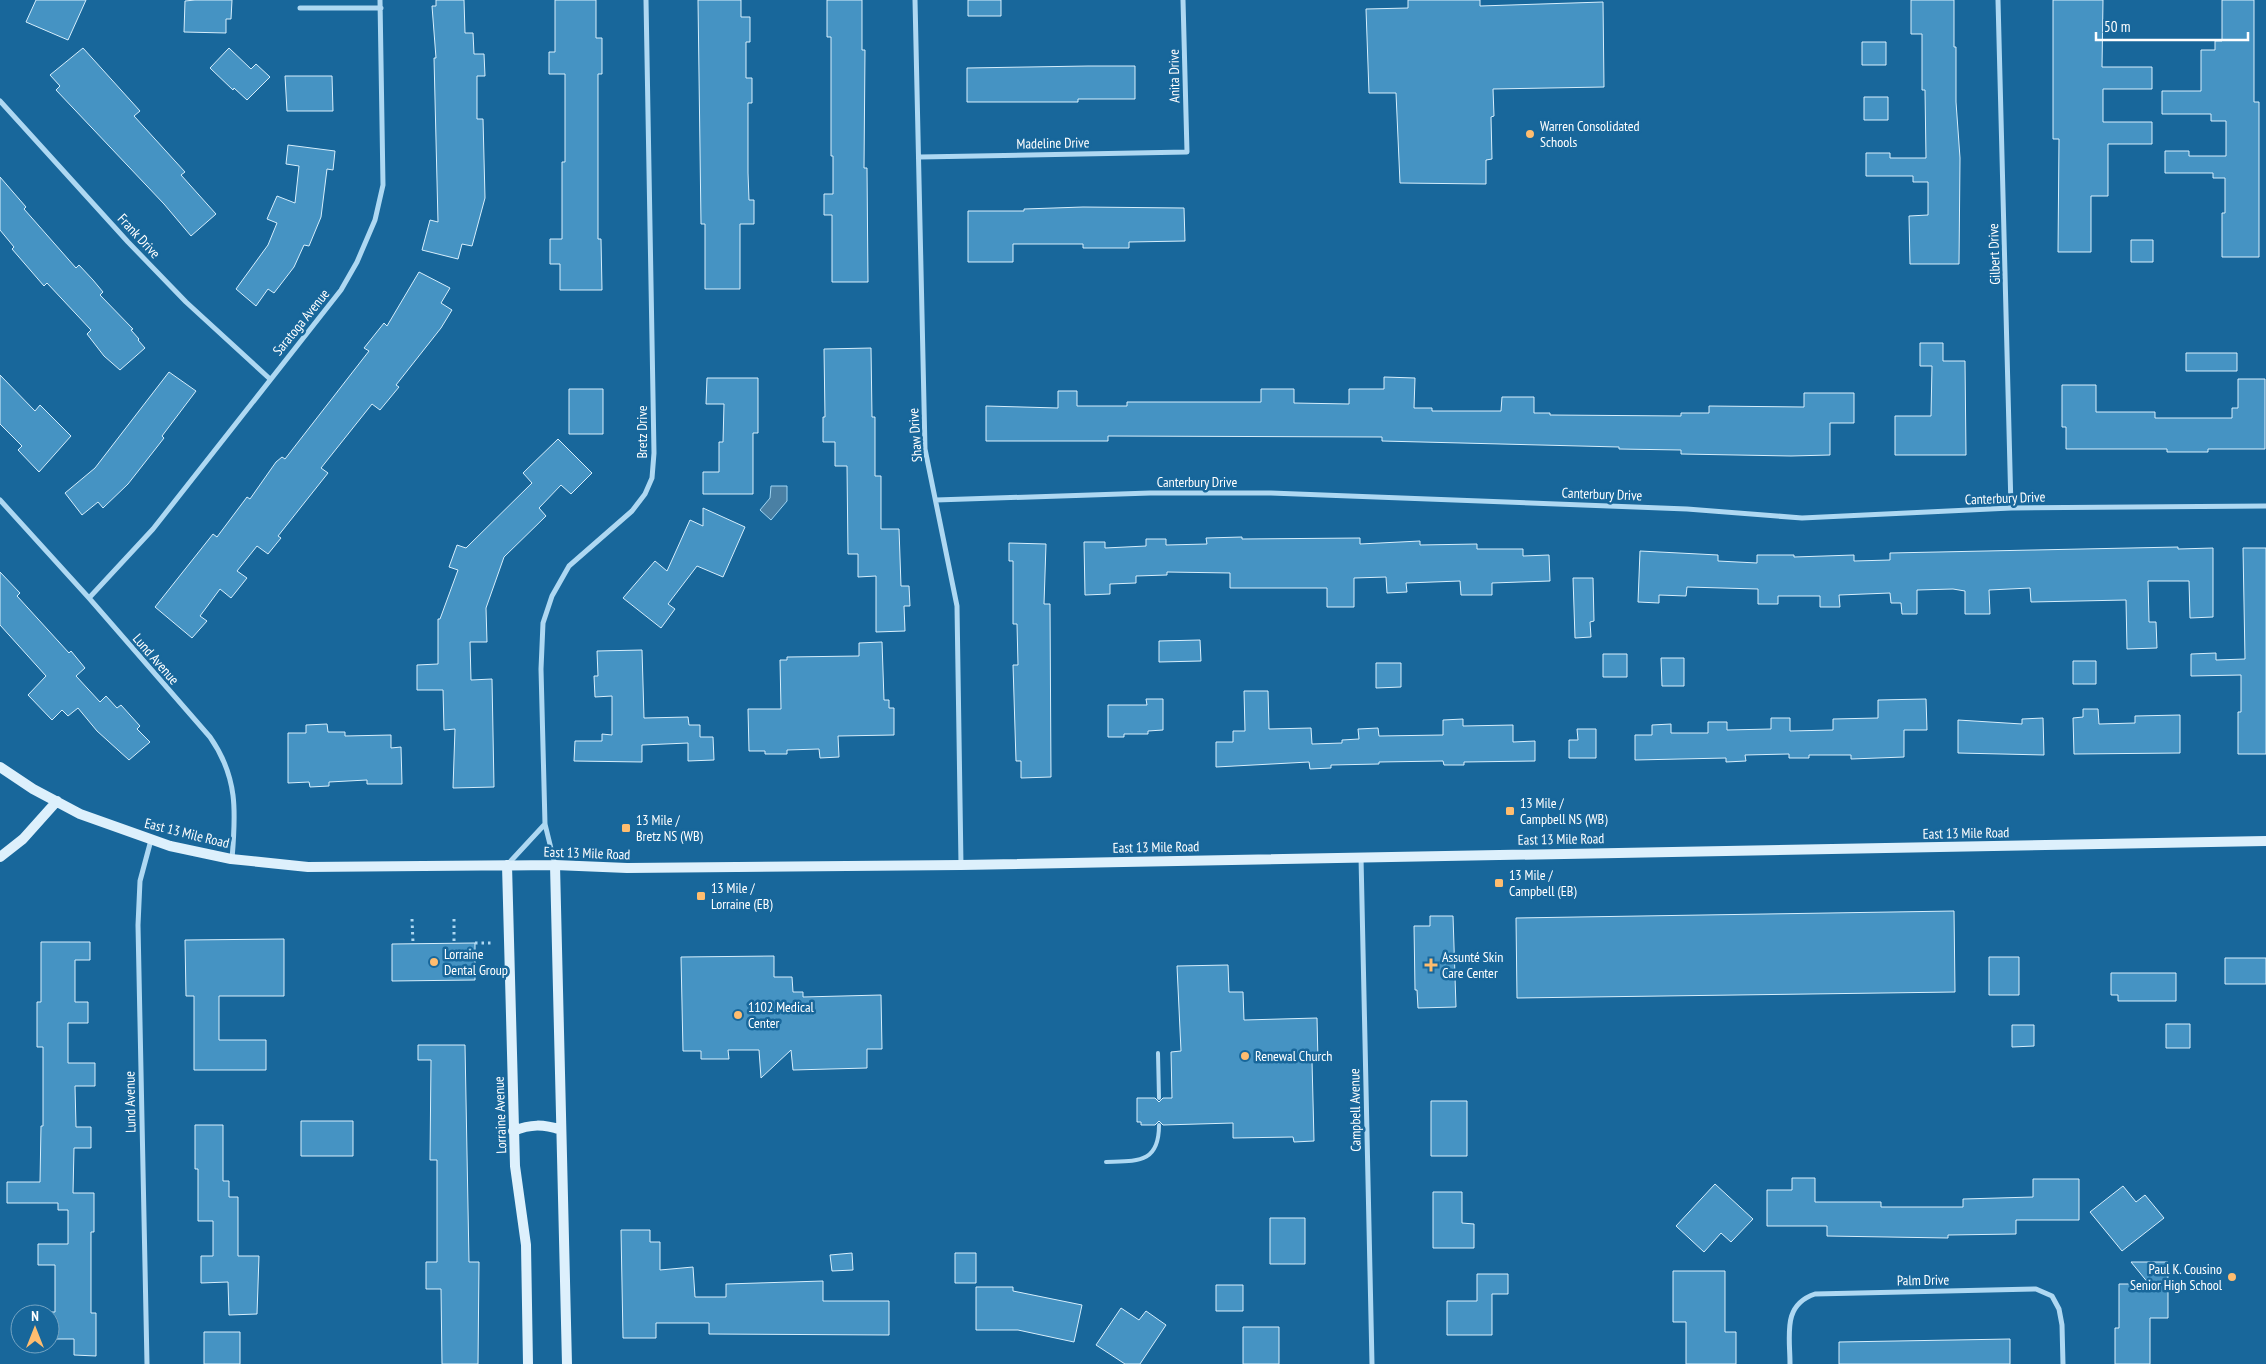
<svg xmlns="http://www.w3.org/2000/svg" width="2266" height="1364" font-family="'PT Sans Narrow',sans-serif">
<style>
.water{fill:#4a80a4;stroke:#a1d6f4}
.building{fill:#4593c3;stroke:#d6eefc}
.lines{fill:none;stroke-linecap:round;stroke-linejoin:round}
.path{stroke:#aed8f2;stroke-width:3;stroke-dasharray:2.5 4;stroke-linecap:butt}
.lane{stroke:#aed8f2;stroke-width:4}
.street{stroke:#aed8f2;stroke-width:5}
.secondary{stroke:#ddf0fc;stroke-width:10}
.poi-dot{fill:#ffbd6f;stroke:#18679b;stroke-width:2}
.labels{text-anchor:middle;stroke-width:5;stroke-linejoin:round;paint-order:stroke}
.street-label{font-size:14px;fill:#fff;stroke:#18679b}
.poi-label{font-size:14px;fill:#fff;stroke:#18679b;text-anchor:start}
</style>
<rect width="100%" height="100%" fill="#18679b"/>
<path class="water" d="M771,486H787V501L771,520L760,510L770,498Z"/>
<path class="building" d="M36,0H86L68,40L26,22Z
M195,0H232L231,19H226V33L184,32L185,1Z
M436,0H464L465,33H473L474,54H484L485,76H477V119H483L485,198L472,246L462,244L458,259L422,250L430,220L438,222L434,58H436L432,6H436Z
M555,0H596V38H602V74H598V239H601L602,290H560V264H550V239H562V162H565V74H549V52H555Z
M698,0H741V17H750V42H746V78H752V103H748V173L749,200H754V224H740V289H705V224H701Z
M827,0H862V50H865L864,168H867L868,282H832V215H824V194H833V156H831V37H827Z
M968,0H1001V16H968Z
M1408,0H1480V6L1603,2L1604,87L1493,89L1494,116L1491,117L1492,159L1486,160V184L1400,183L1396,93H1369L1366,9L1408,8Z
M1911,0H1954V47H1956V102L1960,158L1959,264H1910L1909,216L1928,215V182H1913V176H1866V153H1890V158H1926L1925,90H1922V34H1911Z
M2053,0H2103L2102,67H2152V89H2103V122H2152V144H2108V196H2091V252H2058L2059,139H2053Z
M2222,0H2254V102H2259V257H2222V213H2225V178H2213V173H2165V151H2189V156H2226V121H2211V114H2162V91H2201V50H2215V41H2222Z
M1862,42H1886V65H1862Z
M83,48L140,111L134,116L185,172L181,175L216,214L191,236L164,204L56,90L60,86L50,75Z
M229,48L251,69L256,64L270,77L247,100L234,88L233,90L210,68Z
M1088,66H1135V99H1078V102H967V68Z
M285,76H332L333,111H287Z
M1864,97H1888V120H1864Z
M288,145L335,151L333,170L327,169L321,217L309,246L304,245L294,267L274,293L268,289L256,306L236,289L268,245L277,223L267,219L277,196L295,203L299,166L286,164Z
M0,177L26,207L24,209L76,268L79,265L93,280L103,292L100,295L133,329L131,330L139,339L138,340L145,348L120,370L104,356L87,334L91,330L47,283L44,286L12,249L14,247L0,230Z
M1083,207L1184,208L1185,241L1129,242V248H1083V244H1013V262H968V211H1024V209Z
M2131,240H2153V262H2131Z
M419,272L450,288L441,303L452,310L441,328L396,385L399,387L380,410L372,404L321,468L328,473L278,536L281,538L268,554L257,546L237,571L247,578L231,598L220,589L200,616L207,621L192,638L155,607L213,534L217,537L247,497L250,499L276,462L282,457L285,459L369,351L364,348L384,323L387,326Z
M1920,343H1943V361H1965L1966,455H1895V416H1931L1932,366H1920Z
M871,348L872,417H875V476H881V529H899L901,586H909L910,606H904L905,631L876,632V576L858,577V554H848L847,466H835V442H823V417H825L824,349Z
M2186,353H2237V371H2186Z
M169,372L196,391L162,436L164,438L128,484L103,508L98,502L82,515L65,493L95,468Z
M0,375L35,411L40,405L71,436L39,472L18,450L22,446L0,424Z
M1384,377L1415,378L1414,408H1432V411H1501L1502,397H1534V413H1550V415L1681,416V413H1709V406L1804,407V393H1854V423H1830V455L1791,456L1681,454V450L1619,449V447L1382,441V437L1108,436V441H986V406L1058,408V391H1077V406H1127V402H1261V389H1294V403L1349,404V389H1384Z
M707,378H758V433H753V494H703V472H719V442H723L724,404H706Z
M2238,379H2265V449H2208V452H2167V449H2066V427H2062V385H2096V412H2155V418H2232V408H2238Z
M569,389H603V434H569Z
M558,439L592,473L571,494L561,485L539,508L546,516L504,557L486,608L487,642H470L471,680L492,679L494,787L453,788L455,729L444,730L443,690H417V665L438,664V619H440L458,570L449,567L457,545L466,548L532,483L523,473Z
M703,508L745,527L723,577L697,566L668,604L675,609L661,628L623,598L655,561L667,571L690,520L703,526Z
M1242,537V539L1360,538V544L1420,541V545L1477,544V549H1523V556L1549,555L1550,581L1492,583V595H1461L1460,581L1406,583L1407,592L1387,593L1386,577L1354,578V607H1327V588H1230V573L1167,572V575L1136,576V583L1110,584V594L1085,595L1084,542H1105V548L1146,546V539H1166V545L1207,544L1206,538Z
M1009,543L1046,544L1044,604H1050L1051,777L1021,778V761H1016L1013,665H1018L1017,624H1013V561H1009Z
M2178,547V549L2213,548V617L2190,618L2189,581H2148L2149,622H2156L2157,648L2127,649L2126,600L2031,602L2030,588L1989,590L1990,614H1965V591L1953,589L1917,590V614H1902L1901,603H1891L1890,593L1839,595L1840,607H1820V596H1778V604H1758V589L1687,587L1686,596L1659,595V603L1638,602L1640,551L1718,555V561L1757,563V555H1794V557L1854,555V561L1890,560V553Z
M2243,548H2266V754H2238V712H2241V675L2191,676V654L2216,653V660L2245,659Z
M0,572L20,593L17,596L69,653L71,651L85,668L76,676L100,702L106,696L117,708L121,705L140,726L137,729L150,742L129,760L97,731L78,708L68,716L62,710L52,720L28,695L46,676L0,625Z
M1573,578H1593L1594,621L1590,622L1591,637L1575,638Z
M1200,640L1201,661L1159,662V641Z
M882,642L884,700H889V708H894V735L838,736L839,757L820,758L819,749L787,750V754H765V751H749L748,709H781L780,660H787V657L859,656V643Z
M642,650L644,718L688,717L689,725H700V737H713L714,760L688,761V743L642,745V762L574,761L575,741H602V734L612,735V696L595,697L594,676H598L597,651Z
M1603,654H1627V677H1603Z
M1661,658H1684V686H1662Z
M2073,661H2096V684H2073Z
M1376,663H1401V687L1376,688Z
M1244,691H1268L1269,729L1311,728L1312,744L1342,743V740L1359,739L1358,729L1378,728L1379,736L1443,735V720L1463,719V726L1513,725V742L1535,741V761L1464,762V765H1444L1443,761L1379,762V764L1331,765V768L1310,769L1309,762L1216,767V742H1233V731H1245Z
M1146,699H1163V730L1148,731V734H1124V737H1108V705H1147Z
M1926,699L1927,730H1904V757L1851,759V755H1809V758H1789V754L1745,755L1746,761L1726,762V758L1635,760V735H1652V725L1671,724V733H1708V722H1727V730L1771,729V718H1790V731L1833,730V719L1878,718V700Z
M2083,709H2098L2099,724L2135,723V716L2180,715V753L2074,754L2073,718L2083,717Z
M2043,718L2044,755L1958,753V720L2022,724V719Z
M327,724L328,732H345V736L391,735V748L401,747L402,784H367V780L329,782V786L310,787L309,782L288,783V733H306V725Z
M1577,729H1596V758H1569V740H1578Z
M1954,911L1955,992L1517,998L1516,918Z
M1430,916H1453L1456,1007L1418,1008L1417,990H1415L1414,926H1430Z
M284,939V996H219V1040H266V1070H194V996H186L185,940Z
M41,942H90V960H75V1002H88V1023H68V1063H95V1086H75L76,1127H91V1148H74L73,1193H94V1232H91V1313H96V1356L74,1355V1339H50V1312H55V1265H38V1244H68V1210H58V1203H7V1182H40L41,1126H43V1047H37V1002H41Z
M475,943V980L392,981V944Z
M774,956V977H792L793,992H803V997L881,995L882,1049H867V1068L793,1070L791,1050L761,1078L759,1050H728L729,1059H701V1051H683L681,957Z
M1989,957H2019V995H1989Z
M2225,958H2266V984H2225Z
M1228,965L1229,992H1243L1244,1020L1317,1018L1318,1061H1312L1314,1141L1294,1142L1293,1137L1233,1138V1123L1163,1125L1159,1121L1155,1125H1141V1122H1137V1098H1155L1159,1102L1163,1098H1172L1171,1052L1181,1051L1177,966Z
M2111,973H2176V1001H2118V995H2111Z
M2166,1024H2190V1048H2166Z
M2012,1025H2034V1046L2012,1047Z
M418,1045H465L469,1262H479L478,1364H442L441,1289H426V1262H437V1160H430L431,1060H418Z
M1431,1101H1467V1156H1431Z
M301,1121H353V1156H301Z
M195,1125H223V1181H229V1197H238V1256H259L257,1314L229,1315L228,1282L201,1283V1256H213V1221H198V1169H195Z
M1792,1178H1815V1202H1881V1207H1963V1199L2033,1197V1179H2079V1220H2016V1234L1948,1235V1238L1827,1236V1226H1767V1190H1792Z
M1715,1184L1753,1219L1731,1242L1721,1233L1704,1252L1676,1226Z
M2123,1186L2136,1202L2145,1195L2164,1218L2122,1251L2090,1212Z
M1433,1192H1462V1223L1474,1224V1248H1433Z
M1270,1218H1305V1264H1270Z
M621,1230H650V1242H660V1270L693,1267L695,1297H726V1284L823,1281V1301H889V1335L709,1334V1323H656V1338H623Z
M852,1253L853,1270L832,1271L830,1255Z
M955,1253H976V1283H955Z
M2131,1262H2168V1318H2150V1364H2115V1328H2119V1284H2149Z
M1673,1271H1725V1332H1736V1364H1686V1322H1673Z
M1477,1274H1508V1294H1492V1335H1447V1301H1477Z
M1216,1285H1243V1311H1216Z
M976,1287H1013V1291L1082,1305L1074,1342L1018,1330H976Z
M1121,1308L1139,1320L1146,1311L1166,1325L1140,1364H1125L1096,1345Z
M1243,1327H1279V1364H1243Z
M204,1332H240V1364H204Z
M2010,1339V1364H1839V1342Z"/>
<g class="lines">
<path class="path" d="M412,919L413,943
M454,919V943
M475,943H493"/>
<path class="lane" d="M1158,1053L1159,1098
M1106,1162C1137,1161 1159,1164 1159,1125"/>
<path class="street" d="M915,0L925,449L957,606L961,865
M1998,0L2011,508
M300,8H381
M0,101L128,242L186,302L270,379
M920,157L1187,152L1183,0
M0,500L89,598L210,737C238,777 236,812 232,859
M936,500L1150,493H1271L1687,509L1802,518L2011,508L2266,506
M89,598L153,529L341,290L357,262L375,220L383,185L380,0
M1361,857L1372,1364
M508,864L545,824
M555,865L545,824L541,669L543,623L552,596L569,566L632,511L645,494L652,478L654,453L646,0
M147,1364L138,925L140,881L151,840
M1790,1364C1790,1335 1782,1305 1815,1294L2036,1289L2052,1296L2059,1309L2062,1325L2063,1364"/>
<path class="secondary" d="M0,767L33,789L80,814L170,846L231,859L308,867L555,865L627,868L961,865L2266,841
M0,857L23,839L57,801
M507,865L515,1166L526,1245L528,1364
M555,865L567,1364
M513,1131C531,1124 543,1124 561,1130"/>
</g>
<g class="poi-dot">
<circle cx="1530" cy="134" r="5"/>
<rect x="1505" y="806" width="10" height="10" rx="2.5"/>
<rect x="621" y="823" width="10" height="10" rx="2.5"/>
<rect x="1494" y="878" width="10" height="10" rx="2.5"/>
<rect x="696" y="891" width="10" height="10" rx="2.5"/>
<circle cx="434" cy="962" r="5"/>
<path d="M1428.5 957.5h5v5h5v5h-5v5h-5v-5h-5v-5h5z"/>
<circle cx="738" cy="1015" r="5"/>
<circle cx="1245" cy="1056" r="5"/>
<circle cx="2232" cy="1277" r="5"/>
</g>
<g class="labels">
<g class="street-label">
<text transform="translate(1174 76) rotate(-91)" y="5">Anita Drive</text>
<text transform="translate(1053 143) rotate(-1)" y="5">Madeline Drive</text>
<text transform="translate(139 236) rotate(47)" y="5">Frank Drive</text>
<text transform="translate(1994 254) rotate(-92)" y="5">Gilbert Drive</text>
<text transform="translate(301 322) rotate(-51)" y="5">Saratoga Avenue</text>
<text transform="translate(642 432) rotate(-90)" y="5">Bretz Drive</text>
<text transform="translate(915 435) rotate(-94)" y="5">Shaw Drive</text>
<text x="1197" y="487">Canterbury Drive</text>
<text transform="translate(1602 494) rotate(2)" y="5">Canterbury Drive</text>
<text transform="translate(2005 498) rotate(-2)" y="5">Canterbury Drive</text>
<text transform="translate(156 659) rotate(49)" y="5">Lund Avenue</text>
<text transform="translate(187 833) rotate(14)" y="5">East 13 Mile Road</text>
<text transform="translate(1966 833) rotate(-1)" y="5">East 13 Mile Road</text>
<text transform="translate(1561 839) rotate(-1)" y="5">East 13 Mile Road</text>
<text transform="translate(1156 847) rotate(-1)" y="5">East 13 Mile Road</text>
<text transform="translate(587 853) rotate(2)" y="5">East 13 Mile Road</text>
<text transform="translate(130 1102) rotate(-91)" y="5">Lund Avenue</text>
<text transform="translate(1355 1110) rotate(-91)" y="5">Campbell Avenue</text>
<text transform="translate(500 1115) rotate(-92)" y="5">Lorraine Avenue</text>
<text transform="translate(1923 1280) rotate(-1)" y="5">Palm Drive</text>
</g>
<g class="poi-label">
<text x="1540" y="131">Warren Consolidated<tspan x="1540" dy="16">Schools</tspan></text>
<text x="1520" y="808">13 Mile /<tspan x="1520" dy="16">Campbell NS (WB)</tspan></text>
<text x="636" y="825">13 Mile /<tspan x="636" dy="16">Bretz NS (WB)</tspan></text>
<text x="1509" y="880">13 Mile /<tspan x="1509" dy="16">Campbell (EB)</tspan></text>
<text x="711" y="893">13 Mile /<tspan x="711" dy="16">Lorraine (EB)</tspan></text>
<text x="444" y="959">Lorraine<tspan x="444" dy="16">Dental Group</tspan></text>
<text x="1442" y="962">Assunté Skin<tspan x="1442" dy="16">Care Center</tspan></text>
<text x="748" y="1012">1102 Medical<tspan x="748" dy="16">Center</tspan></text>
<text x="1255" y="1061">Renewal Church</text>
<text x="2222" y="1274" text-anchor="end">Paul K. Cousino<tspan x="2222" dy="16">Senior High School</tspan></text>
</g>
</g>
<g transform="translate(35 1329)"><circle r="24" fill="#18679b" stroke="#74a4c3"/>
<path d="M0-4L9 19L0 12L-9 19Z" fill="#ffbd6f"/>
<text y="-8" font-size="14" font-weight="bold" text-anchor="middle" fill="#ffffff">N</text>
</g>
<path d="M2096 32v8h152v-8" fill="none" stroke="#ffffff" stroke-width="2.5"/>
<text x="2104" y="32" font-size="15" fill="#ffffff" stroke="#18679b" stroke-width="4" paint-order="stroke">50 m</text>
</svg>
